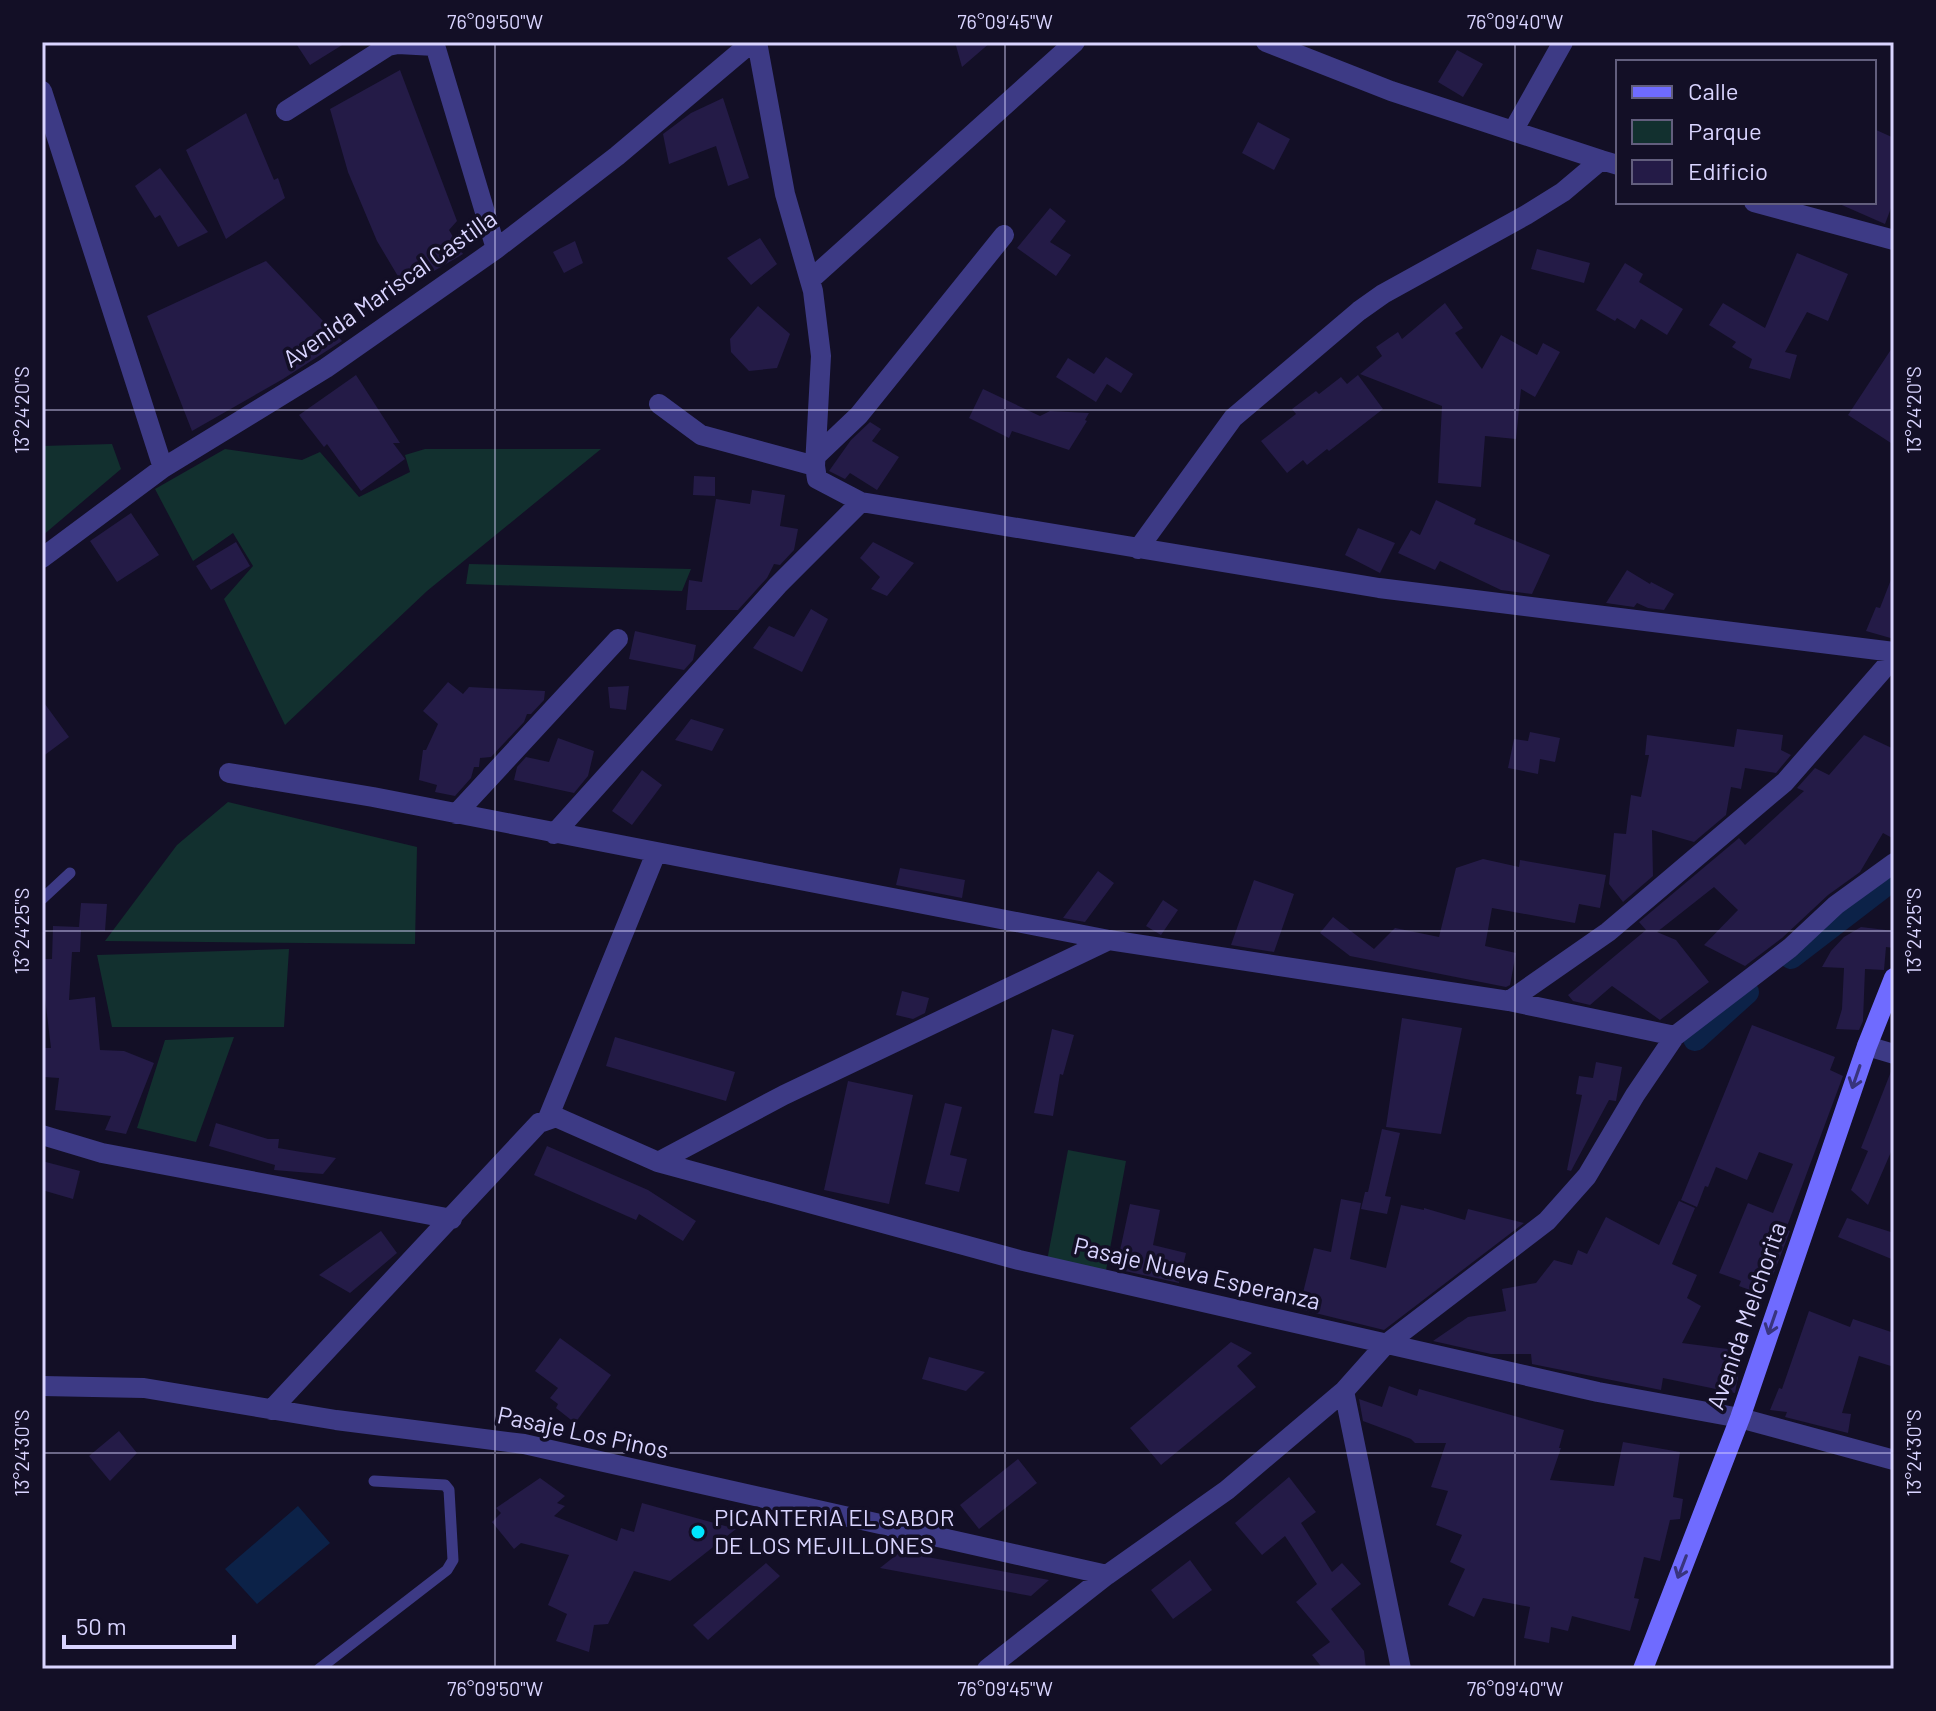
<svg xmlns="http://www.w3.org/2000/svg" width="1936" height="1711" font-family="Barlow,sans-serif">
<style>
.green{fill:#12302f}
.water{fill:#0c2248}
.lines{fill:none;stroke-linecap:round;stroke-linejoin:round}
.canal{stroke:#0c2248;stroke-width:24}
.building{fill:#241b47}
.service{stroke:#3d3a85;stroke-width:11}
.minor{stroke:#3d3a85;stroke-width:20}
.secondary{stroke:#6f6bff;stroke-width:20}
.oneway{stroke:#38347d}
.ticks{fill:none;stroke:#d9d4ff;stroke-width:2;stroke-opacity:0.45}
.poi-dot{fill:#00e5ff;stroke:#130f26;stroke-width:3}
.labels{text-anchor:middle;stroke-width:7;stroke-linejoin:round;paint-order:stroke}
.street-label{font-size:24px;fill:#d9d4ff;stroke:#130f26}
.poi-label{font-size:24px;fill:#d9d4ff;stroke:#130f26;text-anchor:start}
.neatline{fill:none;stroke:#d9d4ff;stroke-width:3}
.ticks-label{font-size:20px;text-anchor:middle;fill:#d9d4ff}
</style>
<rect width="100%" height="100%" fill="#130f26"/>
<path class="green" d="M112,444L121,469L42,536V446Z
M225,449L302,460L320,452L359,497L410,472L405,455L425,449H601L427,591L285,725L224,599L253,566L233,533L193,561L155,489Z
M469,564L691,569L682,591L466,584Z
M228,802L417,847L415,944L105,941L177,845Z
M289,949L284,1027H112L97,955Z
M234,1037L196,1142L137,1128L165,1040Z
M1068,1150L1126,1161L1105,1276L1046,1266Z"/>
<path class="water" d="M298,1506L330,1543L257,1604L225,1569Z"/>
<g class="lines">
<path class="canal" d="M1791,957L1894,878
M1695,1039L1747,992"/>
</g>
<path class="building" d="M295,42H347L310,65Z
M955,42H991L962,67Z
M1457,50L1483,64L1463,97L1438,82Z
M400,70L457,221L449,230L463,254L405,288L377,241L348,172L330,109Z
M723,98L749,178L728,186L716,146L669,164L663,134L691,113Z
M246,113L274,180L278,178L285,198L226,239L186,150Z
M1258,122L1290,139L1274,170L1242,153Z
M1874,129L1894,138V200L1885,224L1835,202H1874Z
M160,168L208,232L178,247L160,215L155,218L135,186Z
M1050,208L1066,221L1050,242L1071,255L1056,276L1017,248Z
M760,238L777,264L751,285L727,258Z
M575,241L583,263L564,273L553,252Z
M1537,249L1590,263L1584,283L1531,269Z
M1797,253L1848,274L1828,321L1807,312L1785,352L1797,355L1790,379L1749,368L1752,359L1732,347L1736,342L1709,325L1723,303L1765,328Z
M266,261L342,341L283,379L192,431L147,316Z
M1625,263L1643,274L1639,282L1683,309L1667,335L1641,319L1635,329L1617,318L1615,321L1596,310Z
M1445,303L1463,328L1455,333L1482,369L1501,335L1537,355L1543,343L1560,352L1535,397L1521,389L1516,439L1485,436L1481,487L1438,483L1442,406L1360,374L1382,356L1376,347L1398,332L1402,339Z
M758,306L790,334L777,368L749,371L731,352L730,339Z
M1894,345V445L1848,415Z
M1106,357L1133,374L1121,393L1107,384L1096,402L1056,377L1068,358L1094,374Z
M356,375L400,443H393L405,459L361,491L327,444L324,447L299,415Z
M1358,375L1383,409L1329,451L1327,449L1307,465L1303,460L1287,473L1261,441L1296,414L1292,409L1316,391L1319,394L1341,377L1347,384Z
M983,389L1040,416L1050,411L1089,413L1085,420L1087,421L1069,450L1012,431L1009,438L969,418Z
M870,422L881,429L872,441L899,457L877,490L850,473L845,479L829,471L851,440Z
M694,476L715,477V496L693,495Z
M752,490L785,495L780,526L798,529L794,550L780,565L774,564L767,578L738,610H686L689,580L702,582L716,499L750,504Z
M1436,500L1476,519L1474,524L1550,555L1532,594L1501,590L1440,561L1435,570L1398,553L1411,530L1420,535Z
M131,513L159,555L117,582L90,541Z
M1358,528L1395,543L1380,573L1345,555Z
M236,542L250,566L211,590L196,566Z
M873,542L914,563L887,596L871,589L880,577L860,558Z
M1627,570L1650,584L1651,582L1674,594L1664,610L1648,608L1637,603L1634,607L1606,603Z
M1892,577L1894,578V639L1866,631L1876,607L1880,608Z
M811,609L828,619L802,672L753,648L769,626L794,637Z
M635,631L696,645L693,660L684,670L629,659Z
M448,682L463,694L469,687L545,691L544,700L531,714H527L524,722L491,757L480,758L479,767H474L471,778L455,796L435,792L437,785L419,780L423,750H426L438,724L423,711Z
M629,686L626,710L610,708L608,687Z
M42,700L69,737L42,757Z
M691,719L724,729L712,751L675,740Z
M1737,729L1783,735L1781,750L1791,755L1776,773L1745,768L1741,789L1731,787L1726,815L1694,842L1652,830L1653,876L1623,902L1609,884L1614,833L1626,834L1631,795L1641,797L1649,755H1645L1647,735L1734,747Z
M1530,732L1560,738L1555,762L1540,759L1538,774L1508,768L1514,739L1528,741Z
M1864,735L1894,749V839L1883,833L1860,872L1828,895L1782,938L1745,966L1704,945L1738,910L1714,887L1657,932L1676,940L1709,982L1660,1020L1612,986L1590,1005L1573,1001L1568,995L1646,930L1639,922L1739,838L1745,845L1804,791L1797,788L1815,768L1829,775Z
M558,738L594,751L588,776L574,793L514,780L517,767L526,757L549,762Z
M642,770L662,785L632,825L612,811Z
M1483,859L1519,867L1520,860L1606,875L1600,908L1579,904L1575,923L1492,908L1485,946L1516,953L1510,985L1506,987L1350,956L1320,933L1333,917L1374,949L1395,928L1439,937L1456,868Z
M900,868L965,880L962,898L896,885Z
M1098,871L1114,883L1085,922L1063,918Z
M1254,880L1294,894L1274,952L1231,945Z
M1163,900L1178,910L1161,935L1146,926Z
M81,903L107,904L105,931L81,930L80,952H72L69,1000L95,997L100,1050L124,1051L154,1063L126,1134L105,1130L111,1116L55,1110L59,1078L44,1077V1048H51L45,998V959H52L53,926L79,927Z
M1861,927L1894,931V948L1886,947L1884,970L1865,969L1863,1021L1859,1030L1836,1029L1842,1009L1844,968L1822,967L1831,951L1844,937Z
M902,991L929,998L925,1013L913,1019L896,1015Z
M1402,1018L1462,1028L1441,1134L1386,1127Z
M1752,1025L1835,1057L1830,1070L1843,1076L1786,1229L1790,1231L1773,1275L1768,1273L1760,1294L1739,1286L1741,1281L1719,1273L1748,1203L1773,1213L1793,1164L1759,1152L1747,1180L1716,1167L1708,1187L1705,1186L1697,1207L1681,1200Z
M1052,1029L1074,1035L1063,1075L1060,1074L1053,1116L1034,1113Z
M615,1037L735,1072L726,1101L606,1066Z
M1596,1062L1622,1067L1616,1101L1609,1100L1571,1171L1567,1170L1582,1095L1576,1094L1579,1076L1593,1078Z
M1892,1069H1894V1145L1868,1205L1851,1190L1868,1151L1861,1148Z
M848,1081L913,1095L889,1204L824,1190Z
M945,1103L962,1107L950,1155L967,1159L959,1192L925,1184Z
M216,1123L268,1139H279L278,1148L336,1158L323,1174L274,1170L275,1165L209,1146Z
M1382,1129L1400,1133L1385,1196L1391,1197L1387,1214L1361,1209L1365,1192H1368Z
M547,1146L648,1190L696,1221L683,1241L639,1214L636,1220L534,1175Z
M42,1161L80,1171L73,1199L42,1190Z
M1341,1199L1361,1203L1350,1259L1386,1268L1401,1205L1424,1210V1208L1465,1220L1468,1209L1524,1223L1384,1330L1299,1309L1314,1248L1331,1252Z
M1679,1201L1695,1208L1672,1264L1697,1275L1687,1298L1701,1306L1682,1343L1743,1351L1735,1393L1663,1378L1661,1390L1532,1364L1531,1354H1491L1433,1341L1468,1317L1506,1311L1502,1289L1536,1283L1554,1260L1572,1265L1578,1250L1587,1254L1606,1217L1659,1245Z
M1130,1204L1160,1210L1153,1245L1186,1253L1179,1283L1116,1269Z
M1847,1218L1894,1233V1260L1838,1237Z
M381,1231L397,1253L350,1293L319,1275Z
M1809,1311L1850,1327L1853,1319L1894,1333V1367L1859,1356L1842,1413L1851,1414L1848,1433L1785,1417L1787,1412L1770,1410L1779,1388L1782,1389Z
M560,1338L611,1375L575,1423L556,1408L558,1404L550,1398L558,1388L535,1371Z
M1231,1342L1252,1353L1237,1366L1256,1387L1161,1465L1130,1428Z
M929,1357L985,1372L966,1391L922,1379Z
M1389,1386L1417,1396L1419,1389L1564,1430L1559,1448H1561L1550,1480L1614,1486L1623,1442L1680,1452L1673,1497L1683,1499L1680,1519L1670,1520L1660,1561L1644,1557L1634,1598L1639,1599L1630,1631L1572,1616L1568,1631L1551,1627L1549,1643L1524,1638L1530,1607L1483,1598L1474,1617L1448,1605L1465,1569L1450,1562L1462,1535L1436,1525L1448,1491L1431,1487L1446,1443H1415L1411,1439L1363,1421L1359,1399L1382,1407Z
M119,1431L137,1453L110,1481L89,1456Z
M1018,1459L1037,1483L979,1529L960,1505Z
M1289,1477L1316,1512L1301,1523L1332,1572L1342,1563L1361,1584L1331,1609L1364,1651L1366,1669H1323L1312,1655L1330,1642L1296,1602L1317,1584L1285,1536L1262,1555L1235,1523Z
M540,1478L565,1496L557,1503L565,1506L554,1516L617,1541L621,1528L634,1532L642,1503L736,1529L670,1581L634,1571L608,1624L594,1625L589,1652L556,1641L567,1614L548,1605L569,1555L521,1543L514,1549L492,1522L501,1513L496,1508Z
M900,1552L922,1556L1049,1580L1031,1596L880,1568Z
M1190,1560L1212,1590L1173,1619L1151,1590Z
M766,1563L780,1576L708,1640L693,1625Z"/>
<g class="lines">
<path class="service" d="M42,899L70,873
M319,1669L447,1570L453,1560L449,1490L445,1485L374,1481"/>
<path class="minor" d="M434,42L496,249
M757,42L785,194L813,291L821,356L815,466L817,479L861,502L1379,588L1894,652
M1266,42L1391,91L1601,160
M42,91L163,468
M286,111L388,46L398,44L435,46
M1513,131L1563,42
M1754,202L1894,240
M810,280L1075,42
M659,404L701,435L815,466
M816,456L859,415L1004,235
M1138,549L1233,418L1359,311L1383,294L1526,215L1563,192L1601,160L1618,165
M42,558L163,468L326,368L496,249L617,156L752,42
M229,773L373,797L1109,940L1509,1001L1675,1036
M456,814L618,639
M554,834L778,585L861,502
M1509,1001L1608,932L1785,782L1894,657
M1867,1046L1894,1054
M548,1118L656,853
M42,1135L102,1153L452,1219
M658,1162L784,1095L1109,940
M42,1386L144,1388L336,1420L524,1444L1107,1575
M1344,1391L1401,1669
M271,1410L539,1123L556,1117L658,1162L1019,1260L1598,1392L1740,1418L1894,1460
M987,1669L1107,1575L1227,1490L1344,1391L1385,1345L1547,1221L1587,1176L1635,1095L1675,1036L1790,948L1836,905L1894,863"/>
<path class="secondary" d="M1643,1669L1740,1418L1867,1046L1894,978"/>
</g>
<defs><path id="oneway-shaft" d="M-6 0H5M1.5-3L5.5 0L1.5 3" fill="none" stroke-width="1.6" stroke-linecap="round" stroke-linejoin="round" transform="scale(2)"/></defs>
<g class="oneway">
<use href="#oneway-shaft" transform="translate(1856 1077) rotate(109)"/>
<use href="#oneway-shaft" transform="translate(1772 1323) rotate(109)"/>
<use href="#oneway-shaft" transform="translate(1682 1567) rotate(111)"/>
</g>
<path class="ticks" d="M495,42V1669M1005,42V1669M1515,42V1669M42,410H1894M42,931H1894M42,1453H1894"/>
<circle class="poi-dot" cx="698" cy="1532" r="8"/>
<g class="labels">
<g class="street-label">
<text transform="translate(390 289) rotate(-35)" y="8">Avenida Mariscal Castilla</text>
<text transform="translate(1197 1274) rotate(13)" y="8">Pasaje Nueva Esperanza</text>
<text transform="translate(1747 1316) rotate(-71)" y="8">Avenida Melchorita</text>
<text transform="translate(583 1433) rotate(12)" y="8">Pasaje Los Pinos</text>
</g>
<g class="poi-label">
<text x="714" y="1526">PICANTERIA EL SABOR<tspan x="714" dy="28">DE LOS MEJILLONES</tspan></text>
</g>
</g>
<rect width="1936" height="1711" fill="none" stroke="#130f26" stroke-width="88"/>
<rect x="1616" y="60" width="260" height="144" fill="#130f26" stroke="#625e7d" stroke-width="2"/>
<rect x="1632" y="86" width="40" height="12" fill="#6f6bff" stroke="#625e7d" stroke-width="2"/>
<text x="1688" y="100" font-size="24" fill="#d9d4ff">Calle</text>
<rect x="1632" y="120" width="40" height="24" fill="#12302f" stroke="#625e7d" stroke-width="2"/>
<text x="1688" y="140" font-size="24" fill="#d9d4ff">Parque</text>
<rect x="1632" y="160" width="40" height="24" fill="#241b47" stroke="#625e7d" stroke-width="2"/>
<text x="1688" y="180" font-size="24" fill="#d9d4ff">Edificio</text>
<path d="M64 1635v12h170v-12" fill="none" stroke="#d9d4ff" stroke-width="4"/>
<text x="76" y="1635" font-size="24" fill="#d9d4ff" stroke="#130f26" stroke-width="6" paint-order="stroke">50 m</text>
<rect x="44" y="44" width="1848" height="1623" class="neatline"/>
<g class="ticks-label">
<text x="495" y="29">76°09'50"W</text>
<text x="1005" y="29">76°09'45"W</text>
<text x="1515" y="29">76°09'40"W</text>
<text transform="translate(22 410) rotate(-90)" y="7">13°24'20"S</text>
<text transform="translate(1914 410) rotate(-90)" y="7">13°24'20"S</text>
<text transform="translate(22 931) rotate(-90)" y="7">13°24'25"S</text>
<text transform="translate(1914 931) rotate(-90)" y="7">13°24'25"S</text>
<text transform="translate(22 1453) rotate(-90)" y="7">13°24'30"S</text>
<text transform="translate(1914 1453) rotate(-90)" y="7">13°24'30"S</text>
<text x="495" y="1696">76°09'50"W</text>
<text x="1005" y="1696">76°09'45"W</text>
<text x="1515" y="1696">76°09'40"W</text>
</g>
</svg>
